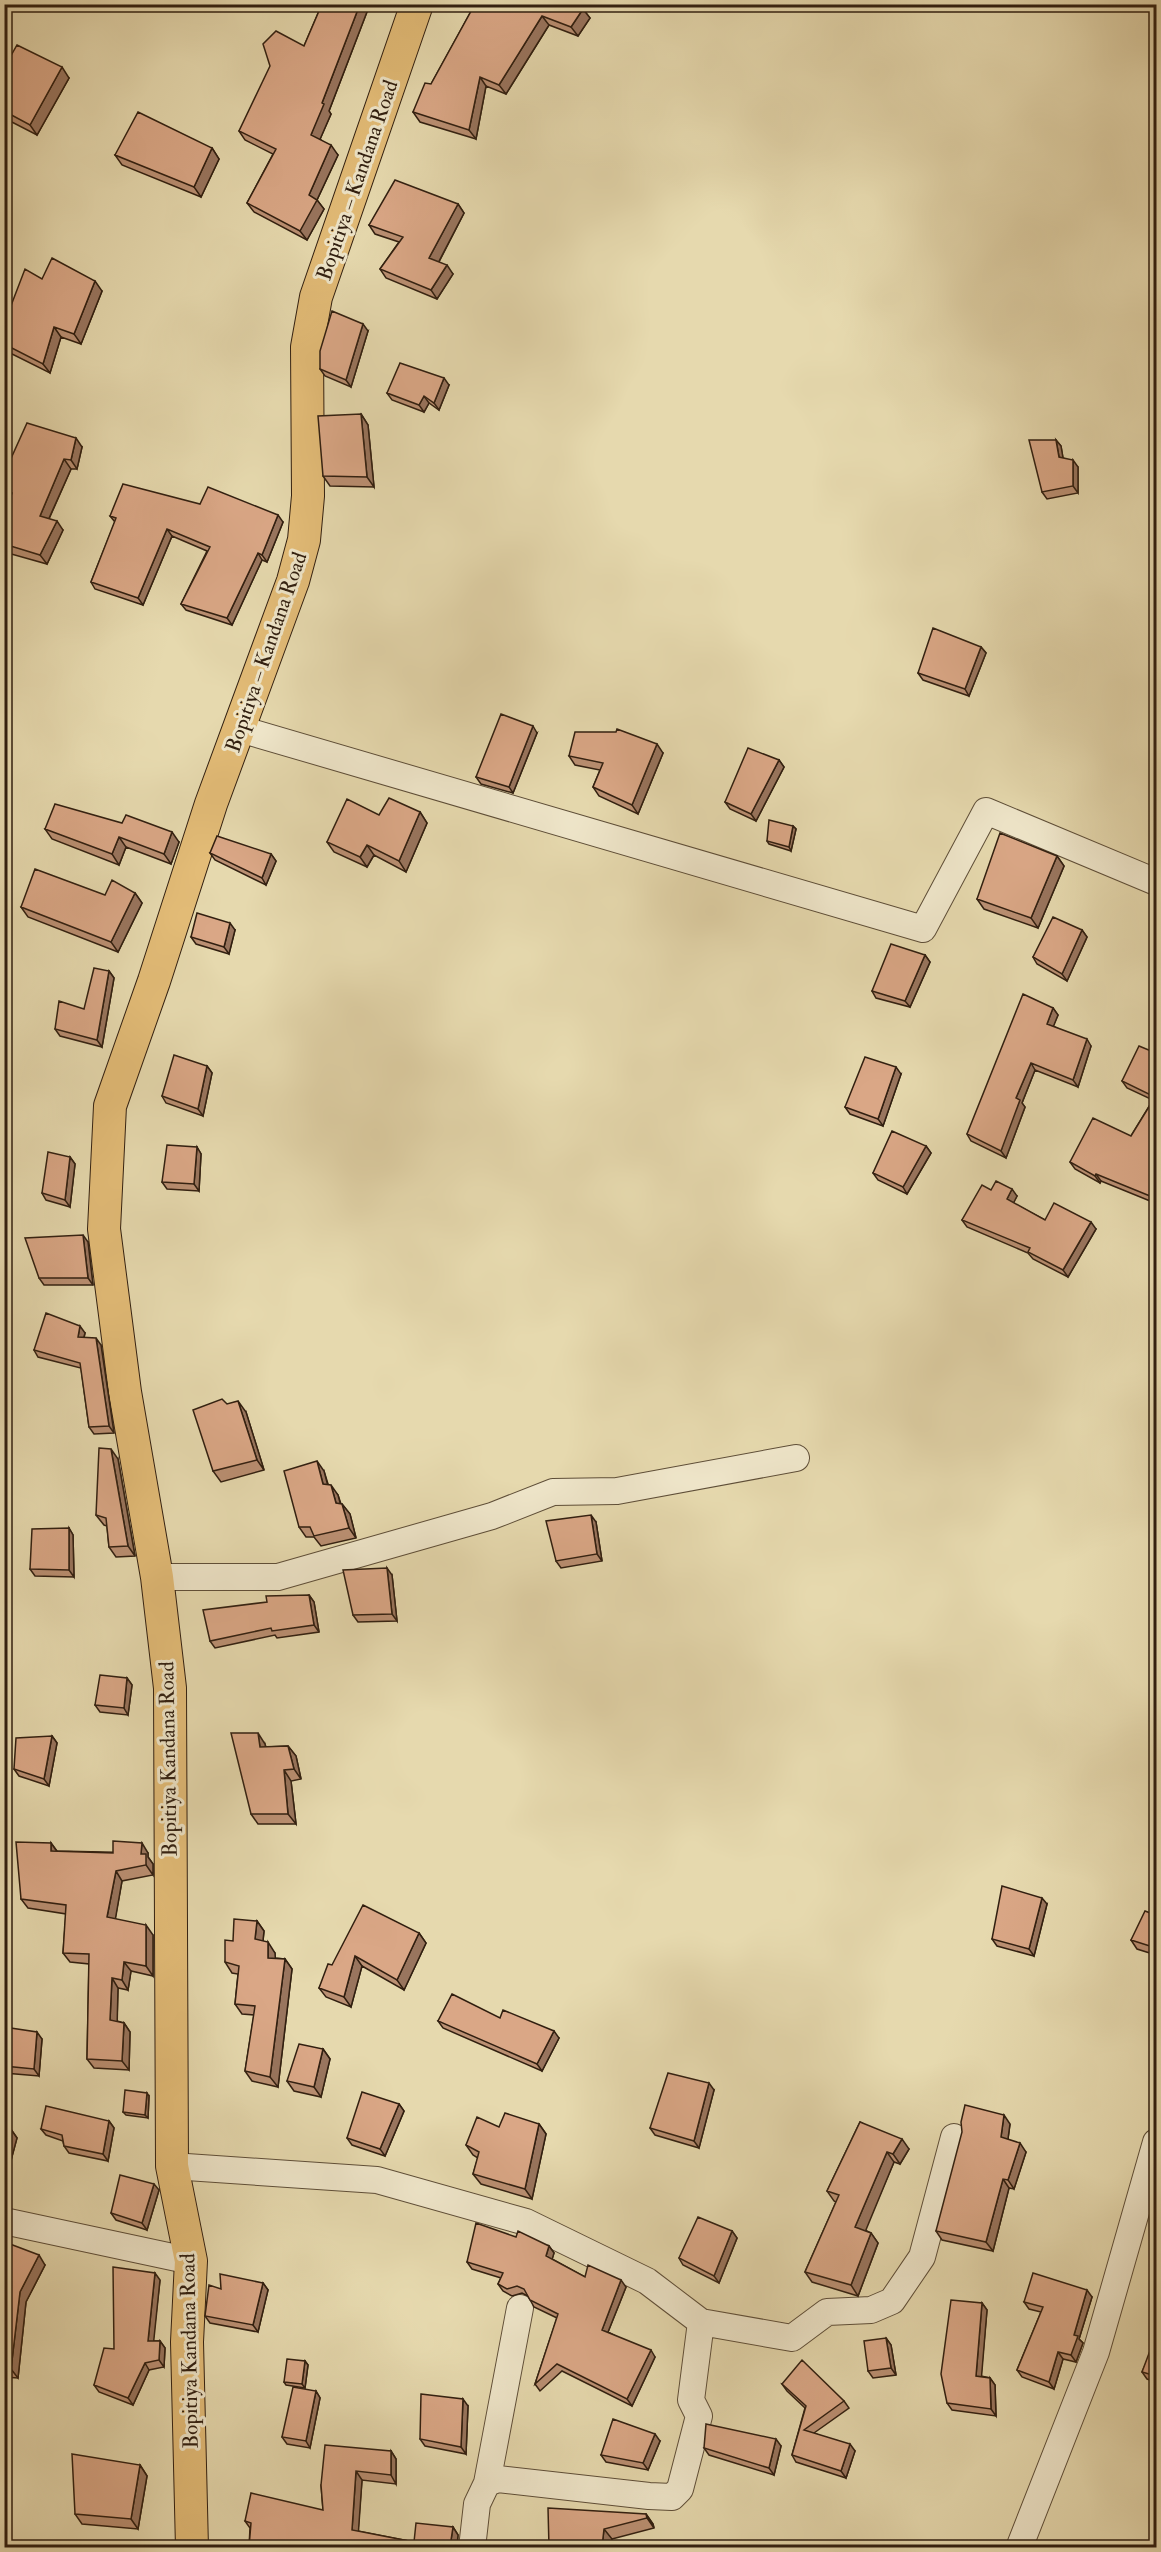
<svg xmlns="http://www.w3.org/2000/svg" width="1161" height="2552" font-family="'IM FELL Double Pica',serif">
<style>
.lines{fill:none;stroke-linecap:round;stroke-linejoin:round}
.minor-casing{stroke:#5e4e38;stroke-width:28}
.major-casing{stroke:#311f10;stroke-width:34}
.minor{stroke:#efe6ca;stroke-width:26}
.major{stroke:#e3bc77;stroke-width:32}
.wall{fill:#bb9073;stroke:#311f10;stroke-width:1.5}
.shaded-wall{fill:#99755e;stroke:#311f10;stroke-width:1.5}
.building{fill:#daa786;stroke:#311f10;stroke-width:1.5}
.labels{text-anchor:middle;stroke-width:6;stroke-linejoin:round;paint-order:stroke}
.street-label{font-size:21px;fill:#311f10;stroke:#efe6ca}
</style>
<rect width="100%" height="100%" fill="#e6d9ae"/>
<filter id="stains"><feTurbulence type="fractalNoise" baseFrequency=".00333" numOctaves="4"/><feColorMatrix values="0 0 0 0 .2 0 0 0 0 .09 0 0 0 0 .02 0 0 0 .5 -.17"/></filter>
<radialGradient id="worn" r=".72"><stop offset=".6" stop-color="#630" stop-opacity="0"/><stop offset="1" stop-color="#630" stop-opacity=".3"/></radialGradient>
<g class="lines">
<g class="minor-casing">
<path id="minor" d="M240,729L923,929L986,811L1156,882
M157,1577H278L492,1516L553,1492L617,1491L796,1458
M172,2166L377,2180L526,2222L647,2281L701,2322L792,2338L827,2312L871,2310L892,2301L922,2257L954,2137
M4,2221L191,2261
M487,2483L520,2308
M472,2548L477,2504L487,2483L498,2479L649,2496L672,2497L680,2489L699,2416L691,2400L701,2322
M1019,2548L1096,2352L1156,2142"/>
</g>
<g class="major-casing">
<path id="major" d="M192,2548L187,2342L191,2261L172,2166L170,1688L157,1577L125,1392L104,1229L110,1106L154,981L211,804L293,581L304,540L308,496L307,347L316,297L417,4"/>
</g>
<use href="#minor" class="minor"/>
<use href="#major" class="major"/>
</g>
<path class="wall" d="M322,4H370L329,111L331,114L320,139L338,155L317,200L324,209L307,240L254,212L247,203L273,154L245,140L239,131L304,46Z
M475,4L576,6L583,9L590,18L578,36L549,25L506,94L486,86L476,139L420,122L413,112L431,84Z
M4,68L69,78L37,135L4,118Z
M212,148L219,159L201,197L122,165L115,155Z
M458,204L464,213L439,262L453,274L437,299L386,278L380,269L399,242L375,234L369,225Z
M42,279L102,291L81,344L61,337L50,373L4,350V315L7,316Z
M368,331L351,387L325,376L320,369Z
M449,385L439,410L429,403L424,412L392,400L387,393Z
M361,414L368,425L374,487L330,486L323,476Z
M1056,440L1061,446L1063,458L1078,467V493L1047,499L1042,492Z
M82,447L77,469H71L49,519L63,530L47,564L4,552V518L10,498L4,496V474Z
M200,504L283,522L267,562L262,560L232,625L186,610L181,604L207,551L172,536L143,605L95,589L91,582L115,522L110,516Z
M981,647L986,653L969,696L923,680L918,673Z
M537,733L513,793L481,784L476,777Z
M663,753L638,814L599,796L593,787L600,770L575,765L569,756Z
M779,760L784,767L756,821L730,809L725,802Z
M420,812L427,823L406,872L374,855L367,867L334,852L327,842L379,815Z
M793,826L796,829L791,851L769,844L767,841Z
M45,829L179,842L171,864L126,847L119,865L52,839Z
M210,853L271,854L276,861L266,885L215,860Z
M1057,856L1064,866L1038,928L984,909L977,899Z
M135,893L142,903L118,952L28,917L21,907L105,895Z
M235,930L229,954L196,944L191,937Z
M1082,930L1087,937L1067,981L1037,964L1033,957Z
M925,955L930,962L910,1007L876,998L872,991Z
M109,971L114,978L102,1047L60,1036L55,1029L84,1009Z
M1053,1008L1058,1015L1053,1026L1091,1046L1078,1087L1035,1070L1022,1103L1025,1107L1006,1158L971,1141L967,1134Z
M1156,1053V1201L1155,1203L1101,1181L1100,1183L1075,1169L1070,1162L1131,1136L1153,1100L1127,1088L1122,1081Z
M207,1066L212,1073L203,1116L166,1103L162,1096Z
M901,1074L883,1126L850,1114L845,1107Z
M926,1146L931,1153L907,1194L878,1180L873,1173Z
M197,1147L201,1154L199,1191L167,1189L162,1182Z
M70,1157L75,1164L70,1207L46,1200L42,1193Z
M991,1190L1017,1196L1013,1203L1045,1220L1096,1229L1068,1277L1033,1259L1028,1253L967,1227L962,1220Z
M88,1242L93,1285H44L39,1278Z
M85,1333L84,1338L101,1345L114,1433L94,1434L89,1427L81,1368L38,1357L34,1350Z
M246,1412L264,1470L221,1482L213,1471Z
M118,1459L135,1556L116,1557L109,1547L107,1526L104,1525L96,1515Z
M324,1471L328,1484L338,1495L341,1504H342L350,1514L356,1538L321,1546L314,1537H306L299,1527Z
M596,1522L602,1561L561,1568L556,1561Z
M69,1528L73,1535L74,1577L35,1576L30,1569Z
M392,1575L397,1621L358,1622L353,1615Z
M309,1595L314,1602L319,1632L277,1638L275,1635L215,1648L210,1641Z
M127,1678L132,1685L128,1715L100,1712L95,1705Z
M52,1736L57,1743L49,1786L19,1776L14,1769Z
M265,1744L266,1747L288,1746L296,1756L301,1779L291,1781L296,1824H258L251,1814Z
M51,1843L57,1851L148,1853V1857L153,1864V1875L122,1881L115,1919L153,1935V1976L131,1971L128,1990L118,1988L117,2021L124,2023L130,2032L129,2070L94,2068L87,2059L89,1964L70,1962L63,1953L66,1914L28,1908L21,1899Z
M1047,1904L1034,1956L997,1946L992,1939Z
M1156,1907V1955L1137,1949L1131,1940L1153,1914Z
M257,1921L264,1931L263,1941L275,1953V1958L285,1959L292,1969L278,2087L252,2081L245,2071L254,2015L242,2014L235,2004L238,1974L232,1973L225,1962L233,1941Z
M419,1933L426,1943L404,1990L362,1966L351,2007L326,1997L319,1988L332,1965Z
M500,2018L559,2038L542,2071L443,2028L438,2021Z
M4,2027L42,2039L39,2076L4,2073Z
M323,2049L330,2059L321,2097L294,2091L287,2081Z
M714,2090L699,2148L655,2135L650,2128Z
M149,2096L148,2118L126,2115L123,2112Z
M399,2104L404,2111L385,2156L352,2145L347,2138Z
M109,2121L114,2128L108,2161L69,2153L64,2146L63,2141L46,2135L41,2129Z
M860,2122L909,2149L900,2164L894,2162L865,2230L871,2233L878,2243L858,2296L812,2282L805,2272L836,2202L834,2201L827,2191Z
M539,2124L546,2134L532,2199L481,2184L473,2174L478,2158L473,2155L466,2145L499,2127Z
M1010,2124L1008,2139L1026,2152L1014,2189L1009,2188L993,2251L942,2240L936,2231Z
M4,2126L10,2128L17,2138L10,2164L4,2162Z
M159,2190L147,2230L116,2220L111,2213Z
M732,2231L737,2238L719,2283L683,2265L679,2258Z
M516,2237L549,2246L554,2253L552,2259L585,2277L626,2287L608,2332L655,2357L632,2406L562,2371L540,2391L535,2384L557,2318L534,2307L528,2296L522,2293L512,2296L503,2291L498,2284L501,2278L472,2269L467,2262Z
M4,2257L45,2265L26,2302L18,2378L4,2377Z
M160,2280L153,2341H160L165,2348L164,2367L149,2370L133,2405L99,2392L94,2385L114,2349Z
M263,2283L268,2290L258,2332L210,2323L205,2316L221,2289Z
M1092,2297L1079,2339L1083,2343L1076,2362L1063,2359L1054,2389L1022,2377L1017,2370L1041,2312L1029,2309L1024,2302Z
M982,2303L987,2310L981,2376L990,2378L995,2385L996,2416L952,2410L947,2403Z
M886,2338L891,2345L896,2375L873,2378L868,2371Z
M1156,2341V2382L1147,2379L1142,2372Z
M305,2361L308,2365L305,2388L286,2385L284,2382Z
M782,2384L844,2401L849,2408L814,2433L855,2451L846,2478L796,2462L792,2455L805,2408L787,2391Z
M316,2391L320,2398L310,2448L287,2444L282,2437Z
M468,2406L466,2454L425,2446L420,2439Z
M660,2441L648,2470L606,2462L601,2455Z
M781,2446L774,2475L709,2455L704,2448Z
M391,2451L396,2459V2484L362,2480L358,2531L414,2542L453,2527L458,2535L457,2547H249L250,2528L245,2521L323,2510L321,2485Z
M140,2465L147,2476L138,2529L82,2524L75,2514Z
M646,2514L653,2524L654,2528L612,2539L549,2547Z"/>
<path class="shaded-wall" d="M360,4H370L329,111L331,114L318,144L311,135L322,103Z
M583,9L590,18L578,36L571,27Z
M542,16L549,25L506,94L499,85Z
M62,67L69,78L37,135L30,125Z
M480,77L486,86L476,139L469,130Z
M331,145L338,155L317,200L324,209L307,240L300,231L309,195Z
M212,148L219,159L201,197L194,187Z
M458,204L464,213L436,267L429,258Z
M447,265L453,274L437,299L431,290Z
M95,281L102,291L81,344L74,334Z
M363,324L368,331L351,387L346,380Z
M54,327L61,337L50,373L43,364Z
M444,378L449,385L439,410L434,403Z
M424,396L429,403L424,412L419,405Z
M361,414L368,425L374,487L367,477Z
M76,438L82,447L77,469L71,460Z
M1056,440L1061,446L1064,464L1059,457Z
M64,459L71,469L46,525L40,516Z
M1073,460L1078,467V493L1073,486Z
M278,515L283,522L267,562L262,555Z
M57,521L63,530L47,564L40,555Z
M167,529L172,536L143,605L138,598Z
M258,553L262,560L232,625L227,618Z
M981,647L986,653L969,696L965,689Z
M533,726L537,733L513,793L509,787Z
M657,744L663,753L638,814L632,805Z
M779,760L784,767L756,821L751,814Z
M420,812L427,823L406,872L399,861Z
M793,826L796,829L791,851L789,847Z
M172,832L179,842L171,864L164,854Z
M119,837L126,847L119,865L112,854Z
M367,845L374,855L367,867L360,857Z
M271,854L276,861L266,885L262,878Z
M1057,856L1064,866L1038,928L1031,918Z
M135,893L142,903L118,952L111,942Z
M230,923L235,930L229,954L224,947Z
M1082,930L1087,937L1067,981L1062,974Z
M925,955L930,962L910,1007L905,1001Z
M109,971L114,978L102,1047L97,1040Z
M1053,1008L1058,1015L1052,1030L1047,1024Z
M1087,1039L1091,1046L1078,1087L1073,1080Z
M1031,1063L1035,1070L1022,1103L1025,1107L1006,1158L1001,1151L1016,1098Z
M207,1066L212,1073L203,1116L198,1109Z
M896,1067L901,1074L883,1126L878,1119Z
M926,1146L931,1153L907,1194L903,1187Z
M197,1147L201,1154L199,1191L194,1184Z
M70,1157L75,1164L70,1207L65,1200Z
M1096,1174L1101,1181L1100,1183L1095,1176Z
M1156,1186V1201L1155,1203L1150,1196Z
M1012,1189L1017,1196L1012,1206L1007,1199Z
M1091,1222L1096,1229L1068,1277L1063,1270Z
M83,1235L88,1242L93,1285L88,1278Z
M80,1326L85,1333L82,1344L78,1337Z
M96,1338L101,1345L114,1433L109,1426Z
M238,1401L246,1412L264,1470L257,1460Z
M111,1449L118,1459L135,1556L128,1546Z
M317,1461L324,1471L330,1494L323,1484Z
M331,1485L338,1495L343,1514L336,1503Z
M342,1504L350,1514L356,1538L349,1528Z
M591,1515L596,1522L602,1561L597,1554Z
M69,1528L73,1535L74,1577L69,1570Z
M387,1568L392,1575L397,1621L392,1614Z
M309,1595L314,1602L319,1632L314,1625Z
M127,1678L132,1685L128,1715L124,1708Z
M258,1733L265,1744L267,1757L260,1747Z
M52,1736L57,1743L49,1786L44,1779Z
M288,1746L296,1756L301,1779L294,1769Z
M284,1770L291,1781L296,1824L288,1814Z
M51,1843L58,1853L51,1851Z
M142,1843L148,1853V1857L153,1864V1875L146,1865L141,1854Z
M116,1871L122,1881L114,1927L107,1917Z
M1042,1898L1047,1904L1034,1956L1029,1949Z
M257,1921L264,1931L262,1950L255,1939Z
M146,1925L153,1935V1976L146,1966Z
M419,1933L426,1943L404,1990L397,1980Z
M268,1942L275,1953L276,1968L268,1958Z
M355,1956L362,1966L351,2007L344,1997Z
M285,1959L292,1969L278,2087L270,2077Z
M124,1962L131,1971L128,1990L122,1980Z
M112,1978L118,1988L117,2030L110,2020Z
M124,2023L130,2032L129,2070L122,2061Z
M554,2031L559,2038L542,2071L537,2064Z
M37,2032L42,2039L39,2076L34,2069Z
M323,2049L330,2059L321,2097L314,2087Z
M709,2083L714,2090L699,2148L694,2141Z
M147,2093L149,2096L148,2118L145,2115Z
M399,2104L404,2111L385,2156L380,2149Z
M1004,2115L1010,2124L1007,2146L1001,2137Z
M109,2121L114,2128L108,2161L103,2154Z
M539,2124L546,2134L532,2199L525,2189Z
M10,2128L17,2138L10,2164L4,2156V2148Z
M902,2139L909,2149L900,2164L893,2154Z
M1020,2143L1026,2152L1014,2189L1008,2180Z
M887,2152L894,2162L863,2237L855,2227Z
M1003,2179L1009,2188L993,2251L986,2242Z
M154,2184L159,2190L147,2230L142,2223Z
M732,2231L737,2238L719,2283L714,2276Z
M871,2233L878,2243L858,2296L851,2285Z
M549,2246L554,2253L551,2263L546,2256Z
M39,2255L45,2265L26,2302L18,2378L11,2369L20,2292Z
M155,2273L160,2280L153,2348L148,2341Z
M621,2280L626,2287L606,2337L602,2330Z
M263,2283L268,2290L258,2332L253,2325Z
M1087,2290L1092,2297L1079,2339L1083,2343L1076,2362L1071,2355L1074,2335Z
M982,2303L987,2310L981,2383L976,2376Z
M886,2338L891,2345L896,2375L891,2368Z
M160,2341L165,2348L164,2367L159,2360Z
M651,2350L655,2357L632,2406L627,2399Z
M1058,2352L1063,2359L1054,2389L1049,2382Z
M305,2361L308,2365L305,2388L302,2384Z
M145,2363L149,2370L133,2405L128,2398Z
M990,2378L995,2385L996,2416L991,2409Z
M316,2391L320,2398L310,2448L306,2441Z
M463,2399L468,2406L466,2454L461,2447Z
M655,2434L660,2441L648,2470L643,2463Z
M776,2439L781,2446L774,2475L769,2468Z
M850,2444L855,2451L846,2478L841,2471Z
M391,2451L396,2459V2484L391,2475Z
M140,2465L147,2476L138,2529L131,2519Z
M356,2471L362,2480L358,2538L352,2530Z
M646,2514L653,2524L654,2528L647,2518Z
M453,2527L458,2535L457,2547H450Z
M604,2529L612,2539L611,2547H602Z"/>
<path class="building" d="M322,4H360L322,103L324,104L311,135L331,145L309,195L317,200L300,231L247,203L276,149L239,131L270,66L263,44L276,31L304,46Z
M475,4H573L583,9L571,27L542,16L499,85L480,77L469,130L413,112L425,83L431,84Z
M17,45L62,67L30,125L4,111V68Z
M138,112L212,148L194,187L115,155Z
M395,180L458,204L429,258L447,265L431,290L380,269L403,237L369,225Z
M52,258L95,281L74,334L54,327L43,364L4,344V315L7,316L25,269L42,279Z
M332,311L363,324L346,380L320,369V351Z
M400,363L444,378L434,403L424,396L419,405L387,393Z
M361,414L367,477L323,476L318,416Z
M27,423L76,438L71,460L64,459L40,516L57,521L40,555L4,544V518L12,493L4,490V474Z
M1029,440H1056L1059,457L1073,460V486L1042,492Z
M123,484L200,504L208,487L278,515L262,555L258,553L227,618L181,604L210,547L167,529L138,598L91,582L116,518L110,516Z
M933,628L981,647L965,689L918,673Z
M501,714L533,726L509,787L476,777Z
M617,729L657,744L632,805L593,787L603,763L569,756L575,732H616Z
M748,748L779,760L751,814L725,802Z
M389,798L420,812L399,861L367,845L360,857L327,842L347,799L379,815Z
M55,804L122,823L126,815L172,832L164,854L119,837L112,854L45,829Z
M769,820L793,826L789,847L767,841Z
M1000,833L1057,856L1031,918L977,899Z
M217,836L271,854L262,878L210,853Z
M35,869L105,895L112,880L135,893L111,942L21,907Z
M197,913L230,923L224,947L191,937Z
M1053,917L1082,930L1062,974L1033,957Z
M891,944L925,955L905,1001L872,991Z
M94,968L109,971L97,1040L55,1029L59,1001L84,1009Z
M1023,994L1053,1008L1047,1024L1087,1039L1073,1080L1031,1063L1016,1098L1020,1100L1001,1151L967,1134Z
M1139,1046L1156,1053V1186L1150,1196L1096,1174L1095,1176L1070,1162L1093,1118L1131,1136L1155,1097L1122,1081Z
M174,1055L207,1066L198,1109L162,1096Z
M865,1057L896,1067L878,1119L845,1107Z
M892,1131L926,1146L903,1187L873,1173Z
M167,1145L197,1147L194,1184L162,1182Z
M48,1152L70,1157L65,1200L42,1193Z
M996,1181L1012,1189L1007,1199L1045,1220L1054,1203L1091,1222L1063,1270L1028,1252L1030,1248L962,1220L982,1185L991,1190Z
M83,1235L88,1278H39L25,1238Z
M46,1313L80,1326L78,1337L96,1338L109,1426L89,1427L80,1363L34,1350Z
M222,1399L227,1404L238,1401L257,1460L213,1471L193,1410Z
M99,1448L111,1449L128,1546L109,1547L106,1518L96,1515Z
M317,1461L323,1484L331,1485L336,1503L342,1504L349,1528L314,1536L310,1527H299L284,1471Z
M591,1515L597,1554L556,1561L546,1521Z
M69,1528V1570L30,1569L32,1529Z
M387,1568L392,1614L353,1615L343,1570Z
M309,1595L314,1625L272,1631L271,1628L210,1641L203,1610L267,1602L266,1596Z
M100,1675L127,1678L124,1708L95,1705Z
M231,1733H258L260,1747L288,1746L294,1769L284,1770L288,1814H251Z
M52,1736L44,1779L14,1769L16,1738Z
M113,1841L142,1843L141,1854H146V1865L116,1871L107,1917L146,1925V1966L124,1962L122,1980L112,1978L110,2020L124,2023L122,2061L87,2059L89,1954L63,1953L66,1905L21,1899L16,1842L51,1843V1851L113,1853Z
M1002,1886L1042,1898L1029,1949L992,1939Z
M363,1905L419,1933L397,1980L355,1956L344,1997L319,1988L328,1964L332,1965Z
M1156,1907V1948L1131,1940L1145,1911L1153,1914Z
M234,1919L257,1921L255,1939L268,1942V1958L285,1959L270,2077L245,2071L255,2006L235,2004L239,1966L225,1962V1940L233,1941Z
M452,1994L500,2018L503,2010L554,2031L537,2064L438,2021Z
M4,2027L37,2032L34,2069L4,2066Z
M299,2044L323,2049L314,2087L287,2081Z
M668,2073L709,2083L694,2141L650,2128Z
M125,2090L147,2093L145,2115L123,2112Z
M362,2092L399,2104L380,2149L347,2138Z
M965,2105L1004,2115L1001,2137L1020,2143L1008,2180L1003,2179L986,2242L936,2231L962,2132L961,2122Z
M46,2106L109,2121L103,2154L64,2146L62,2135L41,2129Z
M505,2113L539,2124L525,2189L473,2174L479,2152L466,2145L477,2117L499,2127Z
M860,2122L902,2139L893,2154L887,2152L855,2227L871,2233L851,2285L805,2272L839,2195L827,2191Z
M4,2126L10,2128L4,2148Z
M120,2175L154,2184L142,2223L111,2213Z
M698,2217L732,2231L714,2276L679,2258Z
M476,2223L516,2237L518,2231L549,2246L546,2256L585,2277L588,2265L621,2280L602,2330L651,2350L627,2399L557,2364L535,2384L558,2314L530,2300L524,2289L517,2286L507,2289L498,2284L503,2273L467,2262Z
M10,2244L39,2255L20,2292L11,2369L4,2368V2257Z
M113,2267L155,2273L148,2341H160L159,2360L145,2363L128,2398L94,2385L104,2348L114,2349Z
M1033,2273L1087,2290L1074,2335L1078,2336L1071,2355L1058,2352L1049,2382L1017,2370L1043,2307L1024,2302Z
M220,2274L263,2283L253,2325L205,2316L209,2285L221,2289Z
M951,2300L982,2303L976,2376L990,2378L991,2409L947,2403L941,2374Z
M886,2338L891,2368L868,2371L864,2341Z
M1154,2340L1156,2341V2376L1142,2372Z
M287,2359L305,2361L302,2384L284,2382Z
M802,2360L844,2401L804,2430L850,2444L841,2471L792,2455L806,2406L782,2384Z
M293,2387L316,2391L306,2441L282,2437Z
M421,2394L463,2399L461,2447L420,2439Z
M613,2419L655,2434L643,2463L601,2455Z
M706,2424L776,2439L769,2468L704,2448Z
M325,2445L391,2451V2475L356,2471L352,2530L414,2542L416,2523L453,2527L450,2547H249L251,2523L245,2521L251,2493L323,2510L321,2485Z
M72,2454L140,2465L131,2519L75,2514Z
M548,2508L646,2514L647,2518L604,2529L602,2547H549Z
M66,2543L85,2546V2547H65Z"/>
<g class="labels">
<g class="street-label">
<text transform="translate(357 180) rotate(-71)" y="7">Bopitiya – Kandana Road</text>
<text transform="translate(266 652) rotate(-71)" y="7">Bopitiya – Kandana Road</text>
<text transform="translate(168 1759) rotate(-91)" y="7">Bopitiya Kandana Road</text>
<text transform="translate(189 2351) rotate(-91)" y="7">Bopitiya Kandana Road</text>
</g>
</g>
<rect width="1161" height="2552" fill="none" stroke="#e6d9ae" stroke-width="24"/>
<rect x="6" y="6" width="1149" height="2540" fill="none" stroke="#311f10" stroke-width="3"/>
<rect x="12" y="12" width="1137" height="2528" fill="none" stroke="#311f10" stroke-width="1.5"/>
<rect width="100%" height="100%" filter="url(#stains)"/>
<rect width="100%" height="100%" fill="url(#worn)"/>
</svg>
